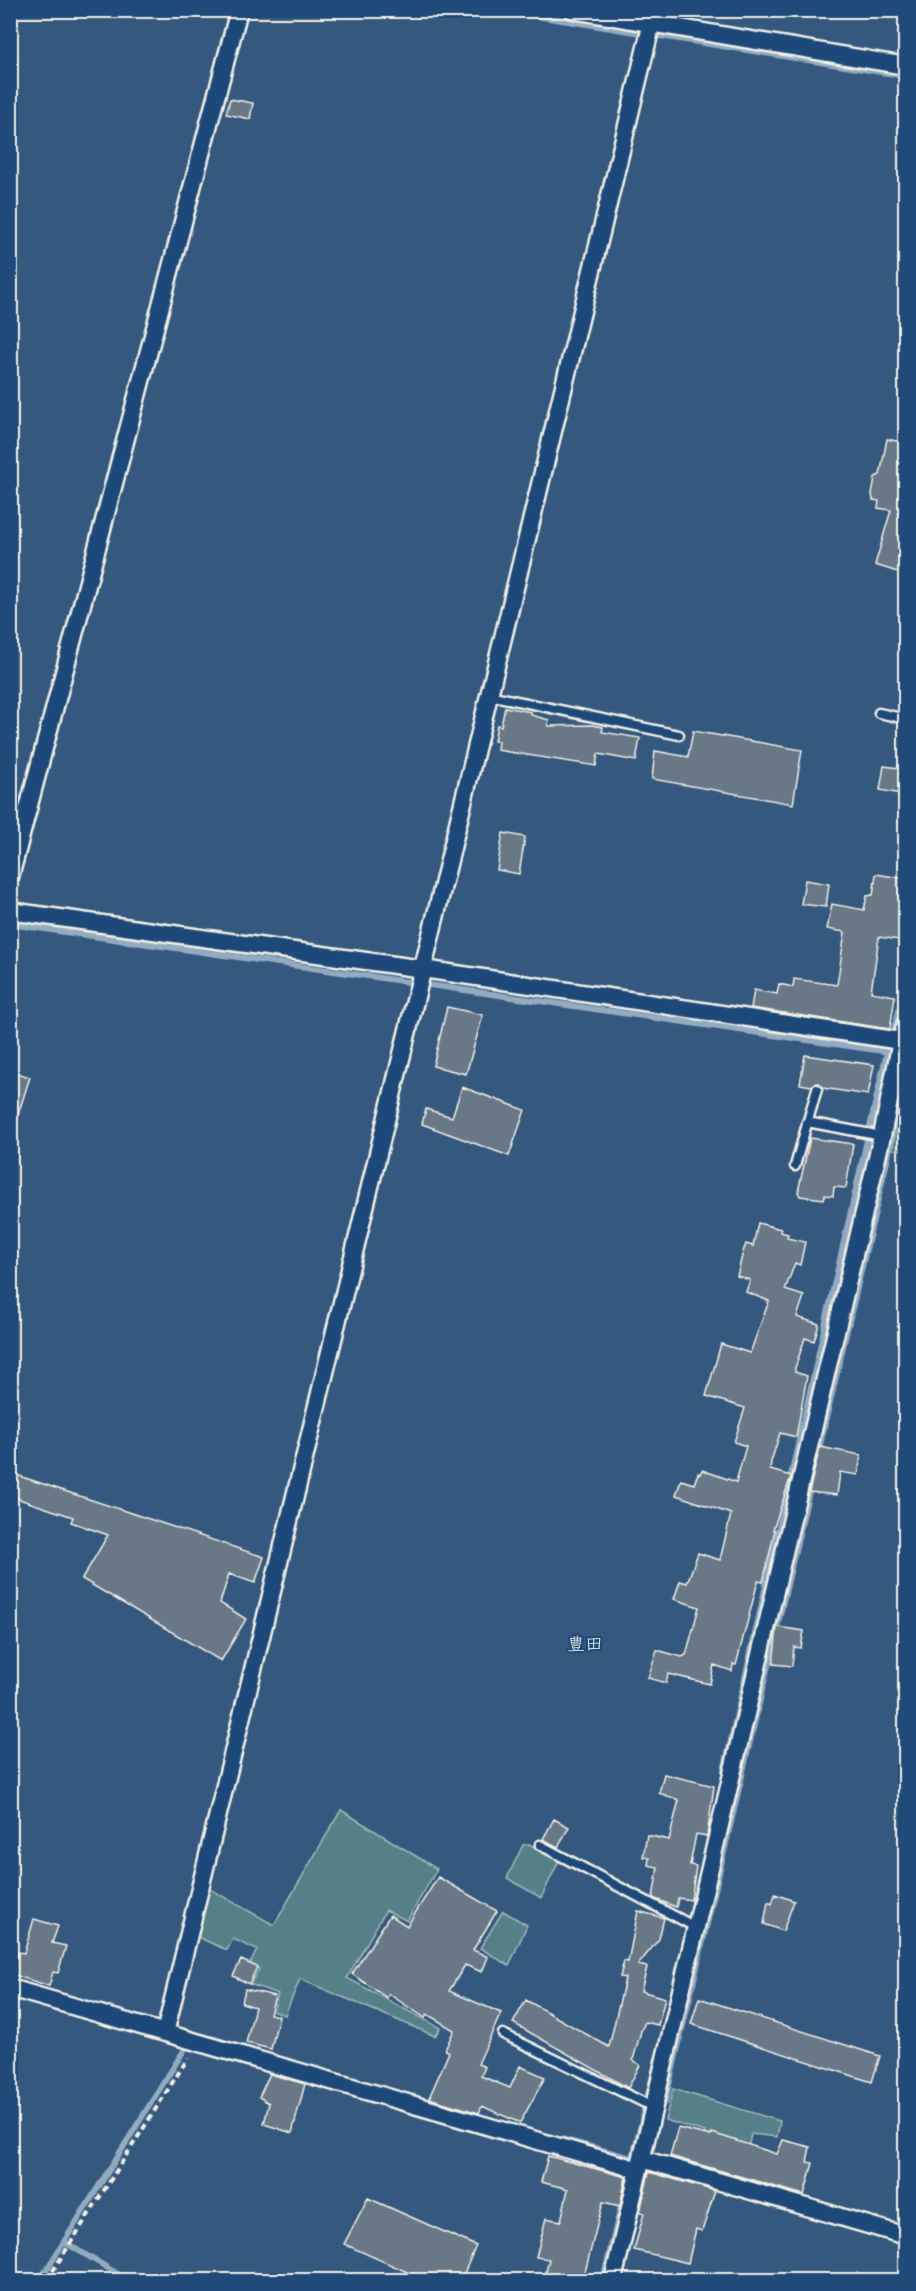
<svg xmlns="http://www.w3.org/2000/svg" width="916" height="2291" font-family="Delius,'Klee One',sans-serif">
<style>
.green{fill:#558088;stroke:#a4b8b8;stroke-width:1.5}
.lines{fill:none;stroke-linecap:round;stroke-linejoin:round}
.stream{stroke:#92abc0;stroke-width:6}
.building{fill:#677887;stroke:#f4f1e8;stroke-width:1.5}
.lane-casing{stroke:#f4f1e8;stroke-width:13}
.street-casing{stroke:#f4f1e8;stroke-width:21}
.path{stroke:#f4f1e8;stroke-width:4;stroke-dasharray:6 4.5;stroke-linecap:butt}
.lane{stroke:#1f4a7a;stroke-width:8}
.street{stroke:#1f4a7a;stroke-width:16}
.labels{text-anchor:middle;stroke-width:4.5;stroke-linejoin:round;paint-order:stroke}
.quarter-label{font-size:18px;fill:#f4f1e8;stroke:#1f4a7a}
</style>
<rect width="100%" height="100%" fill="#35587e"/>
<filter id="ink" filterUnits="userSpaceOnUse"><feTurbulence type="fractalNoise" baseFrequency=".0167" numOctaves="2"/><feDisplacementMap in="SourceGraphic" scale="12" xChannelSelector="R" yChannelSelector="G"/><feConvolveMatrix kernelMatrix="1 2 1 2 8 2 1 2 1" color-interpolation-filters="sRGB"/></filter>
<g filter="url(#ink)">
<path class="green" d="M905,1095V1150L892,1149Z
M341,1810L437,1869L407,1921L386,1910L347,1978L440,2028L435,2036L300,1979L285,2015L273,2011L278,1994L250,1984L259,1969L250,1964L257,1950L233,1939L227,1950L195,1936L208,1888L274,1925Z
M529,1844L559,1861L541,1898L507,1878L523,1845Z
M503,1911L527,1925L509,1966L480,1948Z
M673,2089L780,2121L777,2137L751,2134L747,2155H738L730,2181L704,2172L695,2166L705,2132L665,2120Z"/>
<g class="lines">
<path class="stream" d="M500,10L906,76
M10,924L890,1052
M895,1027L906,982
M724,1771L887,1052
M665,2102L906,1080
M561,2139L632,2158
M64,2242L128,2280
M40,2280L186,2047
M603,2280L657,2058"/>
</g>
<path class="building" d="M230,99L253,103L250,119L226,114Z
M887,439L906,443V501L900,533L906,535V556L901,573L875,565L891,510L878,508L879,501L873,500L872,494L875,477L880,475Z
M505,707L531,712V715L549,720L548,726L592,725L603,727L602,732L640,738L636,761L598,754L596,766L497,750L498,741H494L497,725L501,726Z
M693,731L802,750L793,804L652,779L655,751L688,757Z
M884,766L906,769V795L880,790Z
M503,833L525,837L519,874L497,870Z
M876,874L906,879V941L879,937L871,992L895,996L890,1029L751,1008L754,990L777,994L779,984L793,987L794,979L837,985L845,932L827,929L832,904L864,910L867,896L873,895Z
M805,880L829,884L826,907L801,904Z
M447,1007L483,1015L466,1074L433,1066Z
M805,1055L874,1065L868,1095L823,1088L818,1083L811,1086L800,1084Z
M10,1071L30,1077L14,1127L10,1126Z
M462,1087L525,1110L509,1156L422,1124L426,1109L452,1117Z
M810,1138L853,1144L846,1188L834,1187L833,1196L825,1195L824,1199L800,1196L798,1192Z
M758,1223L781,1229L780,1232L788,1234L787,1238L805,1242L800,1265L795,1263L785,1290L804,1296L797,1317L819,1324L814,1341L805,1338L795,1368V1372L807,1376L796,1437L780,1433L771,1462L770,1470L791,1476L773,1530H775L763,1582L758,1581L736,1665L733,1664L732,1671L714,1665L710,1684L668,1674L666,1683L648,1678L657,1650L682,1657L686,1655L699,1607L674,1599L680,1581L687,1583L698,1553L720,1560L731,1514L676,1495L681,1480L694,1484L698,1473L700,1474L702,1470L736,1482L746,1446L734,1442L745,1408L706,1396L721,1344L750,1353L769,1301L746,1292L750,1280L737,1276L743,1252L746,1244L753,1246Z
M820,1447L861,1455L858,1475L840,1472L837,1495L809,1492Z
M10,1473L264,1557L255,1583L229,1574L220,1603L246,1619L221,1661L82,1579L108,1535L71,1522L73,1517L10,1496Z
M777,1627L804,1631L801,1648L794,1647L792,1666L773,1664Z
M664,1774L714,1786L707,1836L696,1834L690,1865L696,1866L691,1900L678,1898L676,1907L653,1898L658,1867L648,1865L649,1858L643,1857L647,1835L669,1840L679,1800L659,1793Z
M554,1819L569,1827L558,1847L543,1839Z
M438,1877L497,1911L473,1950L488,1957L482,1972L465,1965L449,1991L501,2013L478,2064L485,2067L481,2076L510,2088L520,2066L545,2077L520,2123L482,2106L479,2113L429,2098L449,2052L445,2050L454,2030L427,2014L425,2018L389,1994L387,1998L352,1974L390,1915L407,1926Z
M775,1894L794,1901L783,1931L764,1924L768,1902L772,1904Z
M638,1911L664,1918L659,1939L638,1965L647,1967L641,1991L665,1998L658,2025L645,2022L641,2031L633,2060L640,2065L628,2088L513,2023L526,2000L609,2047L624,1983L625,1978L620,1977L624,1961L628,1962Z
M34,1919L58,1926L52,1943L66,1946L58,1973L53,1972L49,1986L11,1974L18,1952L24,1953Z
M241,1960L257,1967L249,1984L233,1976Z
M245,1989L275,1996L270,2014L279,2016L271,2049L246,2043L255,2007L242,2003Z
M699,1998L880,2056L872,2082L691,2024Z
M270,2074L305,2084L292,2133L264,2124L269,2103L259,2097Z
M678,2128L711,2136L712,2133L777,2154L783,2140L810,2147L807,2162L813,2163L804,2195L670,2156Z
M548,2156L626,2177L620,2206L603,2202L583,2280H544L549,2259L536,2257L546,2218L561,2221L568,2189L541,2182Z
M649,2172L715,2191L702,2231L696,2229L688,2263L634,2250L644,2213L640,2212Z
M368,2198L476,2246L461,2280H425L344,2244Z"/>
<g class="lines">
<g class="lane-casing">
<path id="lane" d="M489,695L679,735
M879,713L906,719
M807,1122L882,1136
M795,1166L817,1089
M540,1845L697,1928
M503,2034L655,2108"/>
</g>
<g class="street-casing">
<path id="street" d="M573,10L906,66
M10,877L239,10
M10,911L423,969L901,1041L882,1136L613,2280
M906,1023L901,1041L906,1042
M10,1988L639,2170
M165,2033L655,10
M642,2159L906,2236"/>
</g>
<path class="path" d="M47,2280L188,2058"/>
<use href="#lane" class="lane"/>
<use href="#street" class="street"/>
</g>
</g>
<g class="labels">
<g class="quarter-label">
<text x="585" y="1650">豊田</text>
</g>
</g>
<rect width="916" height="2291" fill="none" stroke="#1f4a7a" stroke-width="36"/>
<rect x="18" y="18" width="880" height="2255" fill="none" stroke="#f4f1e8" stroke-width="2" filter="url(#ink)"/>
</svg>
